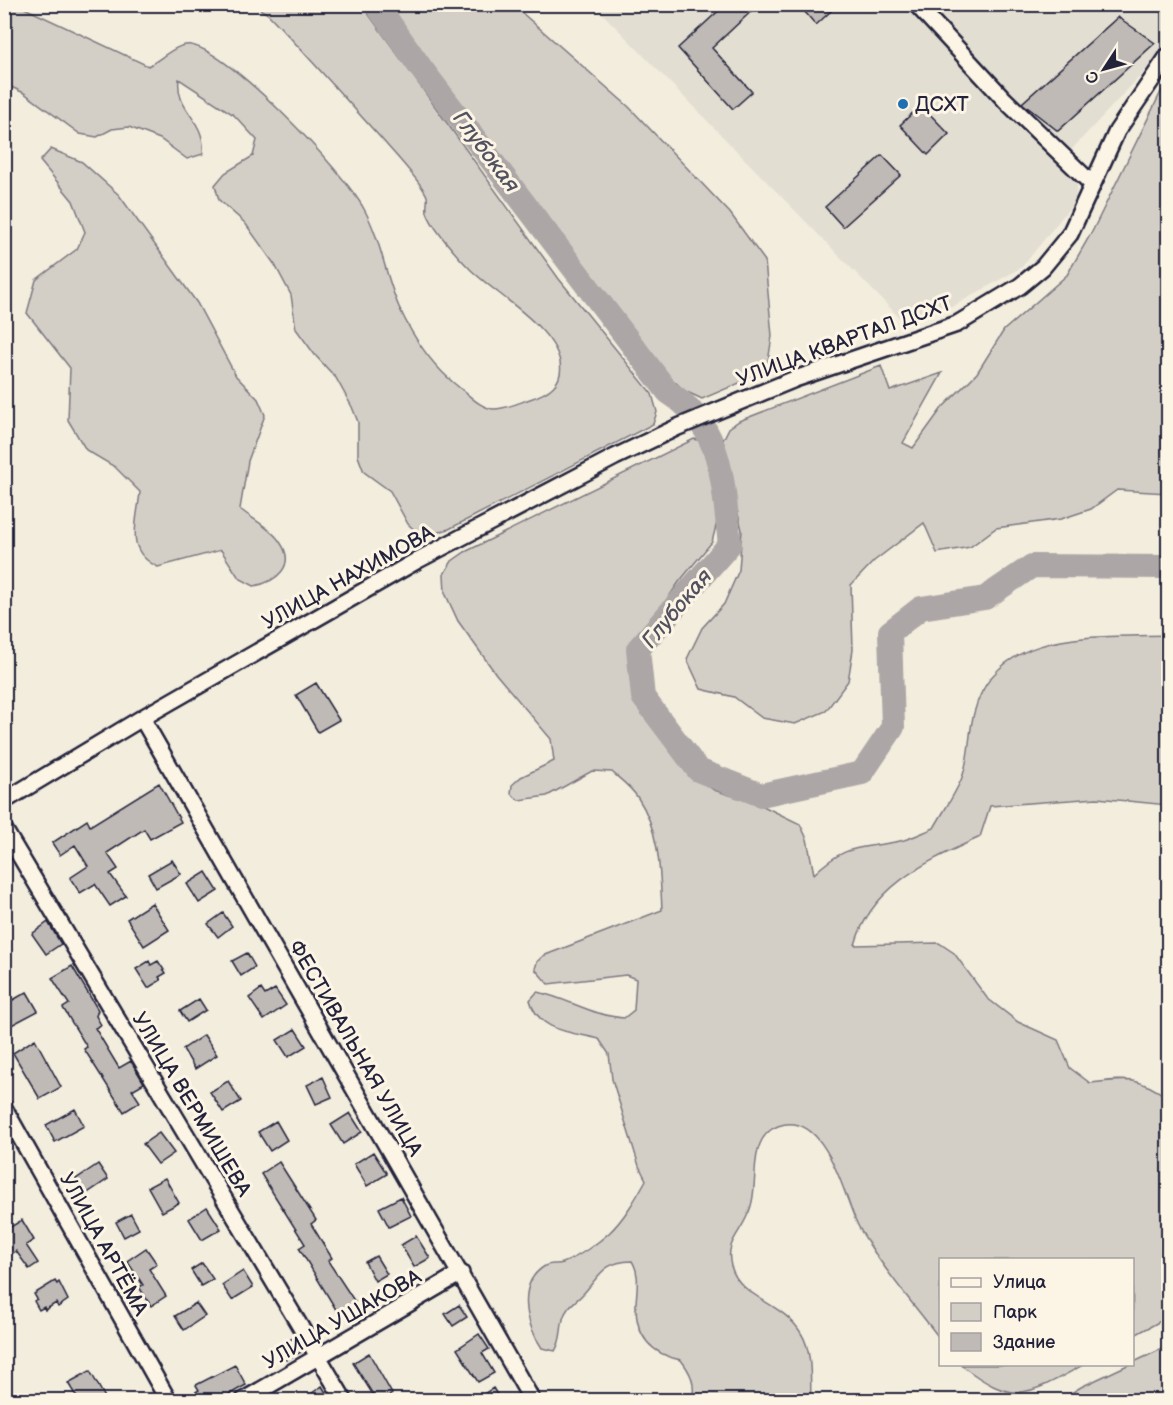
<svg xmlns="http://www.w3.org/2000/svg" width="1173" height="1405" font-family="'Balsamiq Sans',sans-serif">
<style>
.built{fill:#e3ded2}
.green{fill:#d4cfc6;stroke:#7b7880;stroke-width:1.5}
.lines{fill:none;stroke-linecap:round;stroke-linejoin:round}
.river{stroke:#aca7a6;stroke-width:24}
.building{fill:#bfbab6;stroke:#22223b;stroke-width:1.5}
.minor-casing{stroke:#22223b;stroke-width:20}
.minor{stroke:#fcf5e5;stroke-width:15}
.poi-dot{fill:#1f6fb2;stroke:#fcf5e5;stroke-width:2}
.labels{text-anchor:middle;stroke-width:6;stroke-linejoin:round;paint-order:stroke}
.poi-label{font-size:21px;fill:#22223b;stroke:#fcf5e5;text-anchor:start}
.street-label{font-size:21px;fill:#22223b;stroke:#fcf5e5}
.water-label{font-size:22px;font-style:italic;fill:#525160;stroke:#fcf5e5}
</style>
<rect width="100%" height="100%" fill="#f3edde"/>
<filter id="ink" filterUnits="userSpaceOnUse"><feTurbulence type="fractalNoise" baseFrequency=".0167" numOctaves="2"/><feDisplacementMap in="SourceGraphic" scale="12" xChannelSelector="R" yChannelSelector="G"/><feConvolveMatrix kernelMatrix="1 2 1 2 8 2 1 2 1" color-interpolation-filters="sRGB"/></filter>
<g filter="url(#ink)">
<path class="built" d="M594,5H1168V46L1061,161L1078,179L1075,201L1022,267L952,307L900,318Z"/>
<path class="green" d="M4,5H18L148,66C161,60 176,43 191,45C231,52 344,172 364,209C381,240 385,275 399,307C413,338 434,368 461,389C470,396 481,408 493,409C506,409 518,403 530,399C548,393 564,384 560,362C553,326 495,294 470,269C458,257 432,228 427,212C426,207 428,201 427,196C421,181 390,149 379,136C342,95 306,54 268,14L253,5H362L559,279L652,394L657,412L653,424L449,529L422,537L408,524L390,491L364,472L358,456V422L352,407L336,378L315,355L296,329L291,295L275,265L245,223L219,200L215,185L225,173L253,156L257,140L234,115L179,79C175,112 206,118 203,154L187,159L160,139L129,127L112,129L97,137L80,134L24,93L5,84Z
M386,5H513L629,107L730,213L765,261L772,336L768,362L756,376L702,399L685,391L662,370L456,101Z
M1168,83V493L1117,490L1091,509L1061,519L996,528L970,547L937,553L924,523L874,561L851,585L853,650L848,681L826,711L795,724L762,718L734,697L701,689L687,659L702,628L724,604L739,570L742,530L721,444L729,428L739,421L881,366L890,391L942,373L903,443L913,448L942,408L977,373L1004,330L1067,275L1093,230L1161,92Z
M51,149L82,162L119,195L197,303L236,376L258,399L265,415L248,461L240,509C252,519 272,529 280,542C297,566 276,582 254,586L239,578L221,550L158,567C124,551 137,524 140,492L115,467L86,450L68,420L70,368L27,313L36,280L77,249L85,232L73,201L40,161Z
M694,439L701,441L707,452L715,487L717,522L712,542L679,582L632,650V675L641,713L692,775L714,790L761,805L800,824L807,839L814,874C848,841 863,850 904,840C914,837 924,832 934,828C943,812 954,796 961,780C970,760 968,734 974,713C996,626 1099,638 1168,635V805L1097,798L990,806L980,837C929,861 871,885 855,945L939,943L954,953L987,998L1018,1022L1058,1040L1070,1068L1090,1083C1127,1079 1137,1076 1168,1098V1317L1133,1336L1132,1260H940V1339C917,1308 890,1278 869,1244C865,1237 859,1229 856,1221C842,1190 824,1109 778,1126C759,1133 756,1153 755,1172C754,1186 754,1203 747,1216C739,1235 725,1243 731,1266C740,1299 782,1301 801,1333C813,1352 810,1380 811,1400H692C696,1384 691,1373 681,1360C651,1354 635,1335 636,1303C637,1287 640,1274 632,1261C603,1262 601,1274 584,1293C576,1302 566,1306 563,1319C560,1331 562,1340 555,1351L542,1348C526,1326 516,1283 545,1266C550,1263 557,1265 563,1263C578,1257 598,1243 609,1233C624,1219 636,1198 646,1180L639,1166L612,1079L609,1054L599,1039C572,1032 538,1032 530,1000L537,992C567,998 593,1016 624,1018L634,1010L636,979L626,975L548,984L535,969L537,962L543,956L662,910C660,872 660,831 638,798C632,788 620,779 612,772L592,771L547,796L519,800L511,794L512,785L521,777L554,761L551,739L496,674L458,621L445,593L444,574L452,561L465,552Z
M1168,1346V1400H1060L1081,1387Z
M961,1365H1083C1026,1397 1013,1405 961,1365Z"/>
<g class="lines">
<path class="river" d="M376,4L421,68L668,392C725,428 722,483 730,544L638,649L643,697L698,770L761,795L862,773L893,727L890,632L921,608L985,598L1032,566L1168,567"/>
</g>
<path class="building" d="M726,4H759L712,48L752,92L733,109L678,48Z
M798,4H825L831,11L816,25Z
M1118,17L1155,43L1058,131L1022,103Z
M921,105L949,134L928,155L900,125Z
M882,155L901,175L843,227L825,207Z
M316,683L339,720L318,732L296,695Z
M159,783L181,822L150,839L144,829L107,853L118,869L110,874L126,896L110,906L95,884L80,893L70,878L88,866L75,845L60,855L52,843L87,820L90,826Z
M172,860L181,874L156,888L148,874Z
M206,872L218,891L199,903L187,884Z
M152,903L169,930L144,946L127,919Z
M223,913L232,926L218,937L208,924Z
M48,922L61,944L46,954L32,934Z
M247,953L255,967L241,976L232,961Z
M149,961L151,965L158,961L166,973L159,977L161,980L148,988L136,969Z
M72,966L98,1010L96,1016L101,1025L95,1028L119,1068L131,1061L144,1083L132,1090L140,1102L124,1112L84,1049L87,1047L63,1008L69,1004L52,978Z
M261,989L265,995L275,989L286,1005L264,1020L249,998Z
M27,992L38,1011L4,1029V1005Z
M199,999L206,1010L187,1022L180,1011Z
M295,1029L306,1046L288,1057L277,1040Z
M204,1035L217,1055L195,1069L183,1049Z
M35,1039L61,1087L40,1099L13,1053Z
M323,1077L332,1097L316,1104L307,1085Z
M228,1081L241,1101L223,1112L210,1092Z
M75,1109L84,1126L55,1142L46,1125Z
M350,1113L362,1132L343,1144L331,1125Z
M276,1121L287,1140L270,1151L258,1132Z
M159,1133L174,1153L158,1164L143,1144Z
M373,1152L387,1174L367,1186L354,1164Z
M279,1162L316,1220L311,1224L332,1258L328,1261L355,1302L338,1313L299,1248L305,1244L261,1174Z
M98,1164L108,1179L86,1194L76,1179Z
M165,1178L179,1203L162,1212L148,1187Z
M401,1197L411,1216L389,1227L379,1208Z
M207,1207L221,1229L202,1240L189,1219Z
M131,1214L139,1229L124,1237L116,1222Z
M22,1220L34,1240L26,1245L38,1263L29,1269L16,1251L4,1259V1231Z
M416,1236L430,1258L414,1267L401,1245Z
M146,1248L157,1264L149,1269L166,1296L151,1306L139,1287L143,1285L127,1261Z
M376,1256L387,1274L375,1281L365,1262Z
M202,1263L213,1279L201,1286L191,1270Z
M243,1271L253,1287L232,1300L222,1285Z
M55,1281L57,1284L59,1282L68,1300L58,1307L56,1303L45,1310L44,1307L39,1310L34,1301L37,1299L34,1294Z
M196,1303L205,1316L184,1330L175,1316Z
M459,1305L467,1317L453,1326L445,1314Z
M479,1334L489,1349L482,1353L494,1373L478,1382L457,1349Z
M295,1337L303,1351L286,1360L278,1346Z
M369,1353L392,1394L381,1401H377L353,1363Z
M235,1365L246,1385L228,1395L231,1401H199L194,1393L199,1390L196,1385Z
M90,1371L107,1401H79L68,1383Z
M322,1386L328,1396L322,1401H301Z
M493,1388L501,1401H473Z"/>
<g class="lines">
<g class="minor-casing">
<path id="minor" d="M916,4L1005,100L1092,184
M142,718L532,1400
M4,801L142,718L418,560L615,457L678,427L795,379L957,324L1020,286L1043,267L1070,234L1117,131L1168,56
M4,829L344,1400
M4,1108L168,1400
M244,1400L461,1273"/>
</g>
<use href="#minor" class="minor"/>
</g>
</g>
<circle class="poi-dot" cx="903" cy="104" r="6"/>
<g class="labels">
<g class="poi-label">
<text x="915" y="111">ДСХТ</text>
</g>
<g class="street-label">
<text transform="translate(844 341) rotate(-20)" y="7">УЛИЦА КВАРТАЛ ДСХТ</text>
<text transform="translate(348 577) rotate(-29)" y="7">УЛИЦА НАХИМОВА</text>
<text transform="translate(356 1048) rotate(60)" y="7">ФЕСТИВАЛЬНАЯ УЛИЦА</text>
<text transform="translate(192 1104) rotate(59)" y="7">УЛИЦА ВЕРМИШЕВА</text>
<text transform="translate(104 1244) rotate(61)" y="7">УЛИЦА АРТЁМА</text>
<text transform="translate(342 1319) rotate(-30)" y="7">УЛИЦА УШАКОВА</text>
</g>
<g class="water-label">
<text transform="translate(487 151) rotate(53)" y="8">Глубокая</text>
<text transform="translate(676 608) rotate(-50)" y="8">Глубокая</text>
</g>
</g>
<rect width="1173" height="1405" fill="none" stroke="#fcf5e5" stroke-width="24"/>
<rect x="12" y="12" width="1149" height="1381" fill="none" stroke="#22223b" stroke-width="2" filter="url(#ink)"/>
<rect x="939" y="1258" width="195" height="108" fill="#fcf5e5" stroke="#a5a1a1" stroke-width="1.5"/>
<rect x="951" y="1278" width="30" height="9" fill="#fcf5e5" stroke="#a5a1a1" stroke-width="1.5"/>
<text x="993" y="1288" font-size="18" fill="#22223b">Улица</text>
<rect x="951" y="1303" width="30" height="18" fill="#d4cfc6" stroke="#a5a1a1" stroke-width="1.5"/>
<text x="993" y="1318" font-size="18" fill="#22223b">Парк</text>
<rect x="951" y="1333" width="30" height="18" fill="#bfbab6" stroke="#a5a1a1" stroke-width="1.5"/>
<text x="993" y="1348" font-size="18" fill="#22223b">Здание</text>
<g transform="translate(1104 69) rotate(234)" stroke="#fcf5e5" stroke-width="4.5" paint-order="stroke">
<path d="M0-4.5L10 22L0 15L-10 22Z" fill="#22223b"/>
<text y="-9" font-size="16" font-weight="bold" text-anchor="middle" fill="#22223b">С</text>
</g>
</svg>
